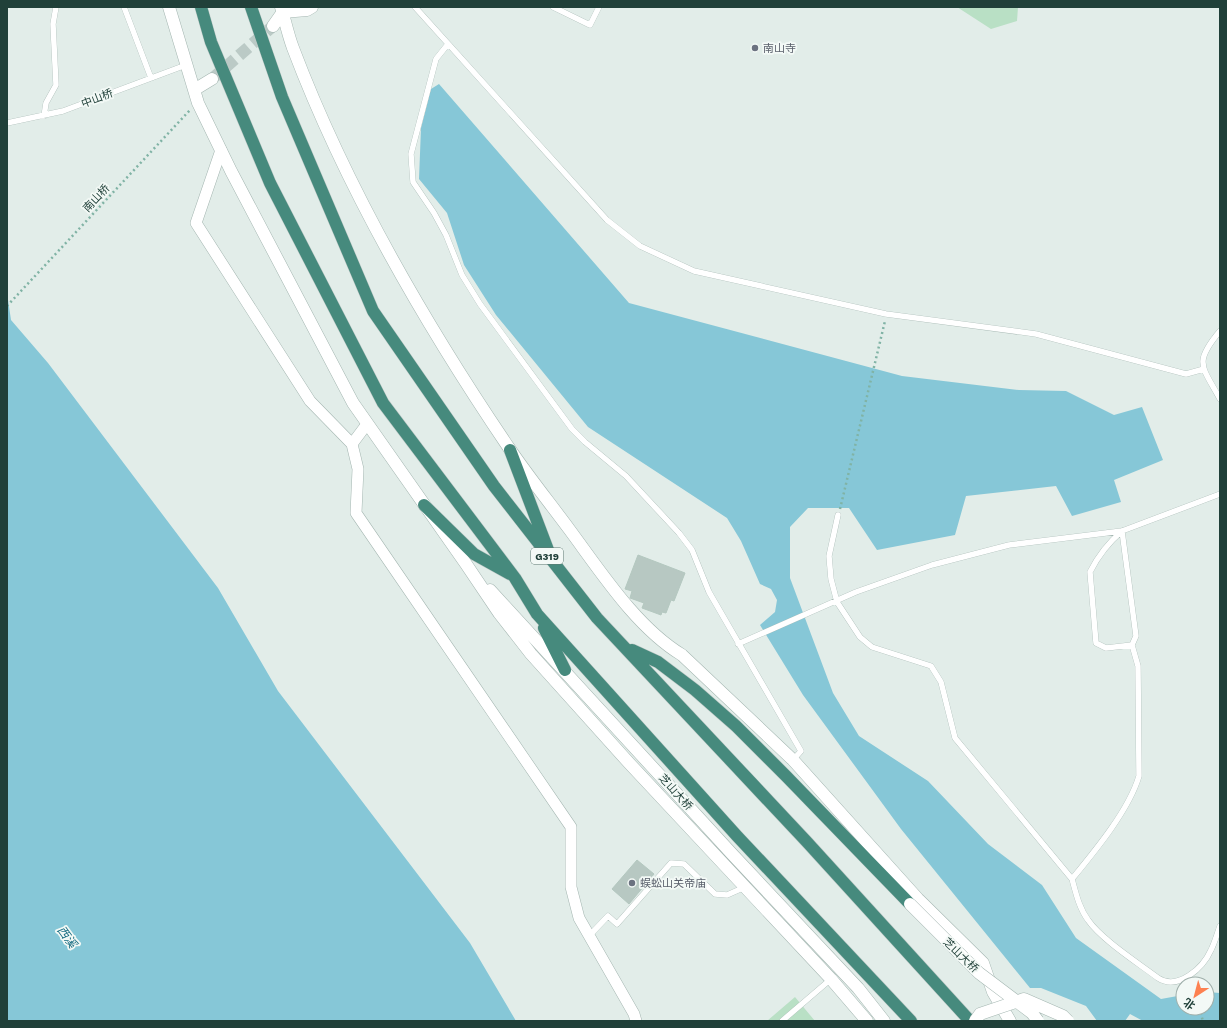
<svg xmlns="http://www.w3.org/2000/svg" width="1227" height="1028" font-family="'Work Sans','Noto Sans SC',sans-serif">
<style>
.green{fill:#b9e0c5}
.water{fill:#86c7d7}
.building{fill:#b7c8c2;stroke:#b4c8c0}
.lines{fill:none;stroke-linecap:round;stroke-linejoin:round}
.tertiary-tunnel{stroke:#bbcac6;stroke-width:12;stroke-dasharray:12 6;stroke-linecap:butt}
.service-casing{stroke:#a4b6b1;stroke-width:6}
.minor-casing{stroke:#a4b6b1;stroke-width:12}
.tertiary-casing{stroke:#a4b6b1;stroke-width:13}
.trunk-casing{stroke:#c1cac8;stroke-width:13}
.path{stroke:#80b3a5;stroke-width:2.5;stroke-dasharray:2 3;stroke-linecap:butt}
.service{stroke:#fff;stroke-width:5.5}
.minor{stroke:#fff;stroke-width:11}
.tertiary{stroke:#fff;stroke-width:12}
.trunk{stroke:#468a7d;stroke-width:12}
.tertiary-bridge-casing{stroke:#a4b6b1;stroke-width:13;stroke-linecap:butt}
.tertiary-bridge{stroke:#fff;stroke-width:12}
.worship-dot{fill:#6b7280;stroke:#f3f9f6;stroke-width:1.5}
.labels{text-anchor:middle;stroke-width:3.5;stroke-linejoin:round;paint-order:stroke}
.shield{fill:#f3f9f6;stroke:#5f7872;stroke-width:1}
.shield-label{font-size:10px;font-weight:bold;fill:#204039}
.worship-label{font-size:11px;fill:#5b616d;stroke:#f3f9f6;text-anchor:start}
.street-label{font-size:11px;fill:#204039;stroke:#f3f9f6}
.water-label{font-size:12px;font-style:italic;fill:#156b81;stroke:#f3f9f6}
</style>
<rect width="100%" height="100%" fill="#e2ede9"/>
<path class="green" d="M957,7H1018L1017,21L991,29Z
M795,997L815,1021H767Z"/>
<path class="water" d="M439,84L629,303L902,376L1019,390L1066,391L1114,415L1142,407L1163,460L1114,480L1121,502L1072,516L1056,486L966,496L955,535L877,550L849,508H808L790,527V578L833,693L859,736L928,781L988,844L1042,885L1076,938L1161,999L1183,995V1008H1207V992L1220,993V1021H1143L1130,1014L1125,1021H1097L1086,1006L1041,988H1030L901,829L803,695L760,625L775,612L777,600L771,589L760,584L741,541L727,518L588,427L496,315L464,265L447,213L419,179L421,128L431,89Z
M7,293L11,320L48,363L218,588L278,691L470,943L516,1021H7Z"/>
<path class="building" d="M638,555L685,573L674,601L671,600L666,613L662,612L661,615L642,608L644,603L630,598L632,591L625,589Z
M637,860L654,874L629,904L612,889Z"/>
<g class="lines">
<path class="tertiary-tunnel" d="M212,79L273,26"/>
<g class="service-casing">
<path id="service" d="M124,7L151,78
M415,7L607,220L640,246L694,271L886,314L1036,334L1186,374L1204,369
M553,7L590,25L599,7
M448,44L436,59L411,154L413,182L434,213L446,235L462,275L480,304L572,429L585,442L626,476L679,533L692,550L709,592L801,751L793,760
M44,116L46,103L56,85L53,24L56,7
M7,123L63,111L186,65
M1220,331C1193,363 1202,366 1220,399
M838,515L829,556L831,579L837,602L860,637L872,647L931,666L941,682L955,738L1072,879C1076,893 1079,908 1088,920C1101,939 1138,963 1158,978C1178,991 1203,968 1211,950C1215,942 1217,934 1220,926
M1122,531L1136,636L1132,645L1106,648L1096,643L1090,572C1098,556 1108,543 1122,531Z
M738,644L856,592L932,565L1009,545L1122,531L1220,494
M1072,879C1095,851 1129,810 1139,776L1138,666L1132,645
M589,936L608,916L617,924L671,863L684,864L715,894L727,895L745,887
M782,1021L831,979"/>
</g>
<g class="minor-casing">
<path id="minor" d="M221,150L196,223L310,401L352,444L358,469L356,513L571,827V887L579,918L634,1014L636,1021
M352,444L367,424"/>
</g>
<g class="tertiary-casing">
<path id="tertiary" d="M169,7L198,103L231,171L353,403L466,564L499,613L531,654L629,763L831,979L867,1021
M281,7C285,20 288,35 293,48C346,188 425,324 509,448C528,476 549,502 569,529C601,572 636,627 682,655L793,760L918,899L983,963L993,992L1010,1021
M283,12L307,10L312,7
M273,26L285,9
M194,90L212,79
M490,590L732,854L858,988L884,1021"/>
</g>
<g class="trunk-casing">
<path id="trunk" d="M201,7L211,42L270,183L383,403L515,578L537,614L737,836L911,1021
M251,7L282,97L373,311L494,486L597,618L807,842L970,1021
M510,450L548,550
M424,505L474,554L510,574
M544,628L565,670
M632,650L658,662L695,690L736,726L786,776L910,904"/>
</g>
<path class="path" d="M7,306L190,110
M840,509L885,321
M1179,989L1183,993
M1199,1008L1203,1021"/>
<use href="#service" class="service"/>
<use href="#minor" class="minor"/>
<use href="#tertiary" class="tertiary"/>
<use href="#trunk" class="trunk"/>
<g class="tertiary-bridge-casing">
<path id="tertiary-bridge" d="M910,904L979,973L1032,1013L1038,1021
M975,1021L980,1014L1024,999L1063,1016L1068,1021"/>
</g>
<use href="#tertiary-bridge" class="tertiary-bridge"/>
</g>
<g class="worship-dot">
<circle cx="755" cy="48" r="4"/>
<circle cx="632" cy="883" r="4"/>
</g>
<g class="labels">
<rect class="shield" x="531" y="548" width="32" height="16" rx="3"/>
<g class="shield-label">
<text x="547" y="560">G319</text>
</g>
<g class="worship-label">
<text x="763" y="52">南山寺</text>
<text x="640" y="887">蜈蚣山关帝庙</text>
</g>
<g class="street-label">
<text transform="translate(97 98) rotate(-21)" y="4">中山桥</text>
<text transform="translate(96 198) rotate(-47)" y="4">南山桥</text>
<text transform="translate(676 792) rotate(48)" y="4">芝山大桥</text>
<text transform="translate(961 955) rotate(44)" y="4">芝山大桥</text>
</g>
<g class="water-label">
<text transform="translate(67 937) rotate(54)" y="4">西溪</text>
</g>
</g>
<rect width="1227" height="1028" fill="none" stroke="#204039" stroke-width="16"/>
<g transform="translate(1195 996) rotate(216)"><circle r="19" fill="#f3f9f6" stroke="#9fafaa"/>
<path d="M0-3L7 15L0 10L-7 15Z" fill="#fd8151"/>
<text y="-6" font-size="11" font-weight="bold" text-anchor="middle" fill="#204039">北</text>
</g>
</svg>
